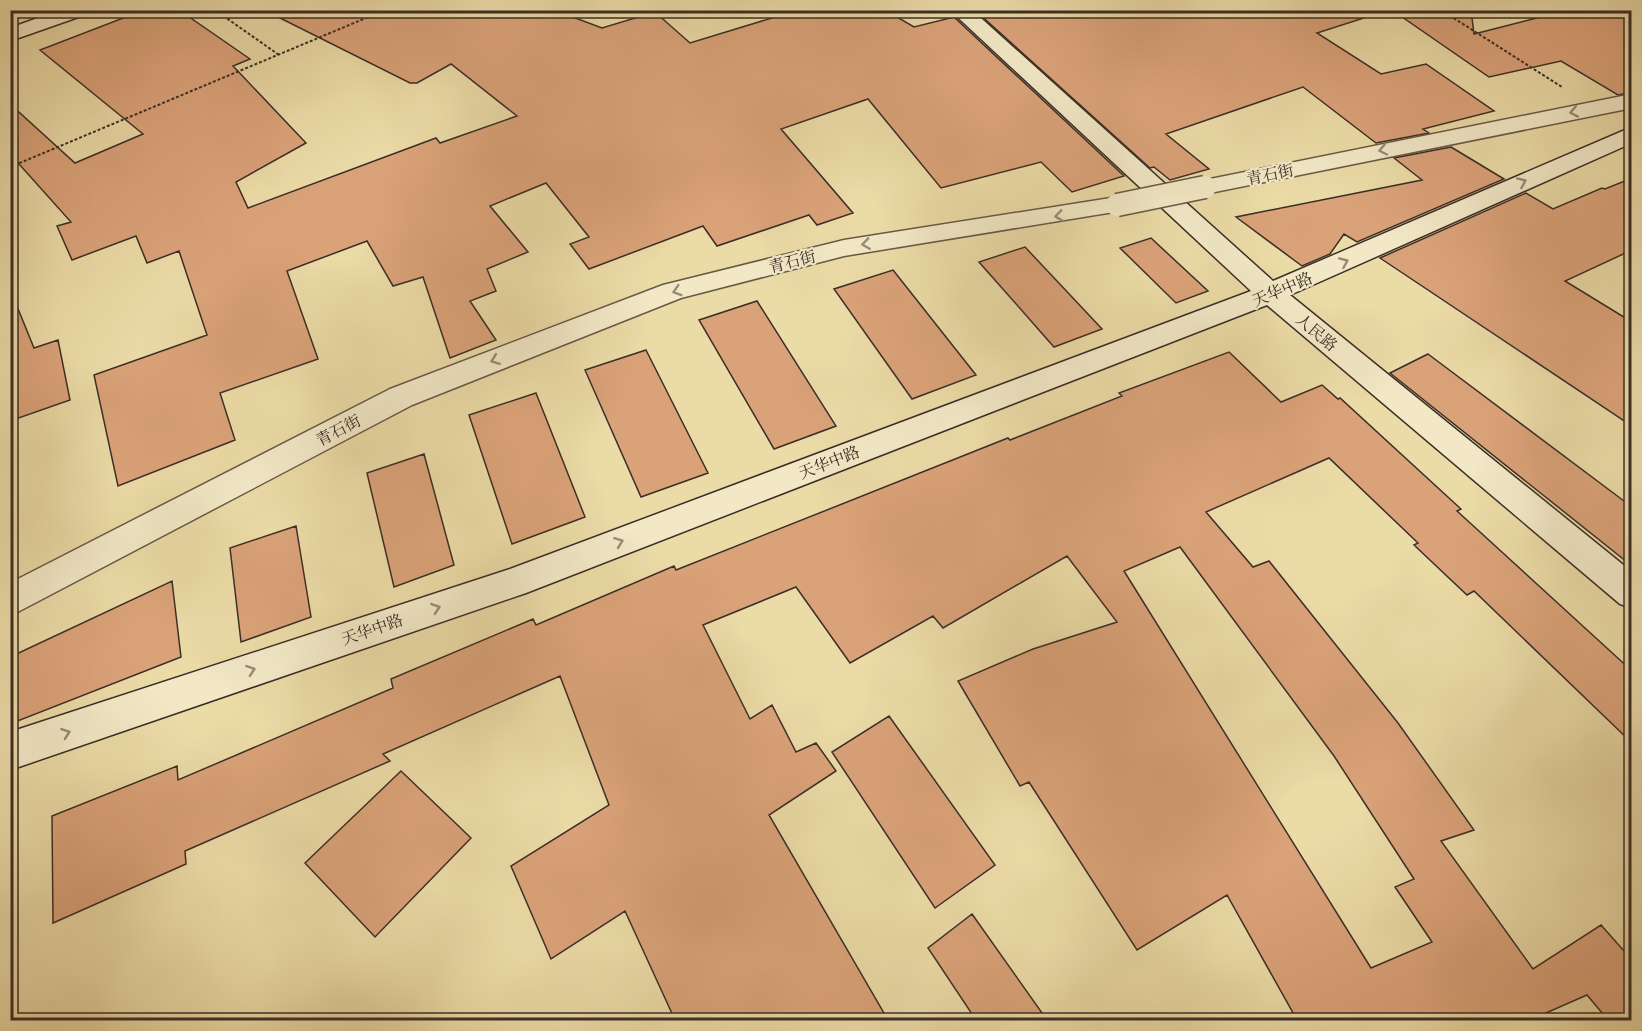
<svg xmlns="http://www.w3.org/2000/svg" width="1642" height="1031" font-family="'IM FELL French Canon','Noto Serif SC',serif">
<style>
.building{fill:#daa279;stroke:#3c2e27;stroke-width:1.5;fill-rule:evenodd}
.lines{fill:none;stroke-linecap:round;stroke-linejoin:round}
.street-casing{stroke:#685947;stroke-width:3}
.secondary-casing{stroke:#3c2e27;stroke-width:3}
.path{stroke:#3c2e27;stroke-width:2;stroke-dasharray:3 2;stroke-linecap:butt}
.street{fill:#f2e8c6;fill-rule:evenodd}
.secondary{fill:#f2e8c6;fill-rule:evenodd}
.street-bridge-casing{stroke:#685947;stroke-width:25;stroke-linecap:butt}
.street-bridge{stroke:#f2e8c6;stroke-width:22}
.oneway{stroke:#978b76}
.labels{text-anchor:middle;stroke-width:4.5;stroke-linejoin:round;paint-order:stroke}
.street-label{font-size:16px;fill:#3c2e27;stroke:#f2e8c6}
</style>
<rect width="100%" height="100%" fill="#ebdba7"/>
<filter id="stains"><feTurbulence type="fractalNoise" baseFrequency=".00333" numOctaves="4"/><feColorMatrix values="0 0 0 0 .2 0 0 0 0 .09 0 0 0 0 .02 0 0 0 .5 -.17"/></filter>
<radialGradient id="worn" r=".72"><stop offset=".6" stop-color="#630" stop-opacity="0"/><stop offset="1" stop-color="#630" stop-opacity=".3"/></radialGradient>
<path class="building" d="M144,10H179L250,59L233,66L306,143L236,182L248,208L436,138L440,143L517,116L451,64L417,83H410L264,10H554L602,28L655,12L690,43L798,10H885L914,27L954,17L1124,176L1072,192L1041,162L941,188L868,99L781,129L853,213L817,225L809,215L717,246L703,226L589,269L570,244L589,237L546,183L490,206L528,252L487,269L496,291L470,301L496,340L450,358L423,277L393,286L367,241L287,271L318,359L220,393L235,440L118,486L94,375L207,335L179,251L147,263L136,236L72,260L57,226L71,222L10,154V104L75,163L143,134L40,50Z
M983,10H1366L1367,17L1317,33L1381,74L1426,64L1494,111L1423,129L1429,133L1376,143L1303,87L1166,134L1209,169L1170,180L1154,167L1150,168L977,12Z
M1392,10H1471L1474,34L1568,10H1632V92L1618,95L1561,61L1489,77Z
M1451,147L1504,179L1357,242L1344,234L1330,254L1302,266L1236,217L1422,180L1394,158Z
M1632,178V250L1565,281L1632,322V426L1380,258L1526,193L1553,209L1602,188L1605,189Z
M1151,238L1208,291L1176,303L1120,248Z
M1025,247L1102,329L1054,347L979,262Z
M893,270L976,375L912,399L834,289Z
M12,294L34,348L58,340L70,400L10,421Z
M757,301L836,426L774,449L699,320Z
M646,350L708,473L641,497L585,370Z
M1229,352L1281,402L1322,385L1338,399L1340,398L1461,509L1457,511L1632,671V743L1474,591L1467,595L1414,545L1418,543L1329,458L1206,512L1253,567L1269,561L1398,723L1474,830L1441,841L1533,969L1601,925L1632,960V1020H1608L1587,995L1530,1020H1297L1227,895L1137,950L1029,782L1020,786L958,681L1033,649L1117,622L1067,556L943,628L933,616L850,663L796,587L703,625L750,719L772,705L796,752L816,743L836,771L769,815L888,1020H675L625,911L551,959L511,866L609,805L560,676L383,754L390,761L185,851L186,864L53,923L52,816L177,766L178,780L393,688L391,679L533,619L536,625L674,566L676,570L1008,438L1010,440L1122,396L1119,393ZM1180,547L1334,756L1414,879L1395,887L1432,942L1371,968L1124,571Z
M1428,354L1632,507V566L1390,373Z
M536,393L585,517L512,544L469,415Z
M424,454L454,565L394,587L367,473Z
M296,526L311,617L241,642L230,548Z
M172,581L181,657L10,724V657Z
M889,716L995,865L935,908L832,752Z
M401,771L471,838L375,937L305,863Z
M972,914L1047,1020H976L928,948Z"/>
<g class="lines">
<g class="street-casing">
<path id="street" d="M1632,94V108L1205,194L1196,192L1193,187L1196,182L1205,180Z
M1117,197L1126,200L1129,205L1126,210L844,256L681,298L412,405L10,616V583L390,389L663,285L844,240Z"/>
</g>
<g class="secondary-casing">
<path id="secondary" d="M60,10H90L87,14L10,41V28Z
M950,10H972L1273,281L1632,127V143L1290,295L1632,572V608L1620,604L1267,305L526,593L10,770V732L510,569L1251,291Z"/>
</g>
<path class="path" d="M215,10L279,55
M1441,10L1562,87
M10,167L385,10"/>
<use href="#street" class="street"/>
<use href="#secondary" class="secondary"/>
<g class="street-bridge-casing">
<path id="street-bridge" d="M1117,205L1205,187"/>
</g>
<use href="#street-bridge" class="street-bridge"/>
</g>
<defs><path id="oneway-chevron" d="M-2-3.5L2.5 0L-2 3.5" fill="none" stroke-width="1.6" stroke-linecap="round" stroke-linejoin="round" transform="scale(1.5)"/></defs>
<g class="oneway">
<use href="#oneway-chevron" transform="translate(1574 112) rotate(169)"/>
<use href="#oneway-chevron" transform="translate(1383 150) rotate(168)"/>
<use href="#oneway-chevron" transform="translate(1522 182) rotate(-24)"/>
<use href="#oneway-chevron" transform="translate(1059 216) rotate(172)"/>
<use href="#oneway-chevron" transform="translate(866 244) rotate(172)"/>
<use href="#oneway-chevron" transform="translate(1344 262) rotate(-24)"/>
<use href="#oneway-chevron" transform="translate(677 291) rotate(163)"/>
<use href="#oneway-chevron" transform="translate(495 360) rotate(159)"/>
<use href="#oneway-chevron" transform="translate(619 542) rotate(-21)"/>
<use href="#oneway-chevron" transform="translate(436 608) rotate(-19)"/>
<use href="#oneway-chevron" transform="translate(251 670) rotate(-19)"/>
<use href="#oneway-chevron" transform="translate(66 733) rotate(-19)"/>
</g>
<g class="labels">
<g class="street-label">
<text transform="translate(1270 174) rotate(-12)" y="6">青石街</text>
<text transform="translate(792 261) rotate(-14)" y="6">青石街</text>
<text transform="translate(1282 289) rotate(-23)" y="6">天华中路</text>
<text transform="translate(1317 332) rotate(40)" y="6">人民路</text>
<text transform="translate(338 430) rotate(-28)" y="6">青石街</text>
<text transform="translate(829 462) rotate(-21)" y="6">天华中路</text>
<text transform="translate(372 629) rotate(-19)" y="6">天华中路</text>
</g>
</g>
<rect width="1642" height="1031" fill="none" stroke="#ebdba7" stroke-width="36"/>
<rect x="12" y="12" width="1618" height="1007" fill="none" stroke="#3c2e27" stroke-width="3"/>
<rect x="18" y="18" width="1606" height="995" fill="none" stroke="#3c2e27" stroke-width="1.5"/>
<rect width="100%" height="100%" filter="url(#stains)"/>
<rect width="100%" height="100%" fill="url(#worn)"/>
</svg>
